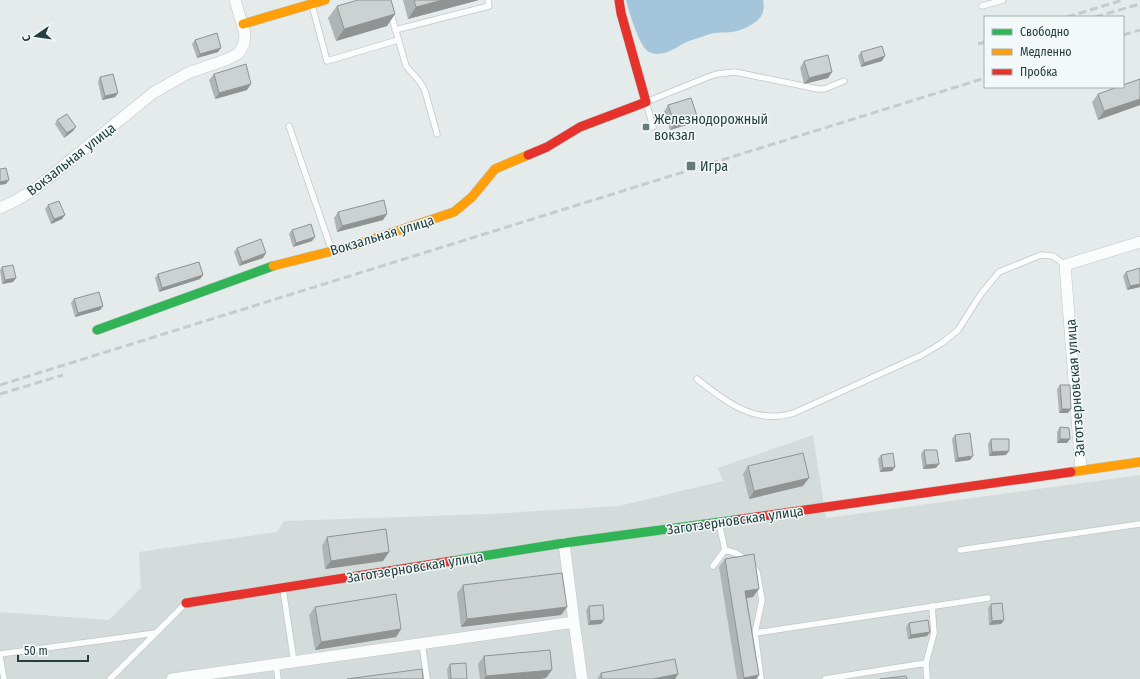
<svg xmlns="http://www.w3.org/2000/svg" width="1140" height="679" font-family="'Fira Sans Condensed',sans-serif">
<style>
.built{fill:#d3dcda}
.water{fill:#a5c5db}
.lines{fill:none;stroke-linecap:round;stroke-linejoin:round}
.lane-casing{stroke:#c2c8c7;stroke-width:7}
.street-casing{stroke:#c2c8c7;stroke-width:12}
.fast-casing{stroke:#c0c8c7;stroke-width:10}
.slow-casing{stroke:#c0c8c7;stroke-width:10}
.jam-casing{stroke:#c0c8c7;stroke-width:10}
.lane{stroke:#fbfcfc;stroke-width:5.5}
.street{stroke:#fbfcfc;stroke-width:11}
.fast{stroke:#30b455;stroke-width:9}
.slow{stroke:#ff9f0a;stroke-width:9}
.jam{stroke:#e5322d;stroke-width:9}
.rail{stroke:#c7cccb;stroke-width:3;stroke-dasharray:8 4;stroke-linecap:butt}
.wall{fill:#afb5b4}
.shaded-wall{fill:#8f9392}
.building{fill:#ccd2d1;stroke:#8f9392}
.poi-dot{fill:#667b7a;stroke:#f3f9f8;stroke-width:1.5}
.labels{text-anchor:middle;stroke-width:3;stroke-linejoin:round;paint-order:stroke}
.poi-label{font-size:14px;fill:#223f3e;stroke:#f3f9f8;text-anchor:start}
.street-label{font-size:14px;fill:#223f3e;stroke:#f3f9f8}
</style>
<rect width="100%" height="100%" fill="#e5ebea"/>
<path class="built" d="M813,435L826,518L1140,475V679H0V612L109,620L141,588L139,552L277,532L284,521L489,514L619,506L723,481L718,468Z"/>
<path class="water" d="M626,0H763C764,4 764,8 763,12C761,21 745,29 737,31C730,33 723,32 715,33C708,34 699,38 692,40C678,44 666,59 649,52C639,47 629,11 626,0Z"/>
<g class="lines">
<g class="lane-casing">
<path id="lane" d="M387,0L406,66L420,82L425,91L437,134
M312,5L327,61L398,40
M982,6L1003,0
M395,30L489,6L488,0
M289,126L332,251
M653,127L646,102L708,77L717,74L735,72L818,89H824L844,81
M697,379C721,398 747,419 779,416C784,416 789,414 794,413L922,355L942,343L958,330L981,294L999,272L1041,255L1053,256L1065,265
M719,523L725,550L736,553L747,560
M960,550L1140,524
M713,566L725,550
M753,566L757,572L762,600L755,633
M283,589L294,662
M422,643L427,679
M0,654L156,633
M0,657L4,679
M276,664L278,679
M110,679L186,603
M761,679L755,633L988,598
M825,679L926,663
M927,679L926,663L934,633L932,606"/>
</g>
<g class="street-casing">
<path id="street" d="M0,208L15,201L35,189L153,93L188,73L228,59L239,53L244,44L245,34L235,0
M1081,470L1065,265L1140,242
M574,622L582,679
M172,679L574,622L564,543"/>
</g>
<g class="fast-casing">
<path id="fast" d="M97,330L273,266
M452,561L564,543L735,520"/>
</g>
<g class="slow-casing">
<path id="slow" d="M243,24L325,0
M273,266L352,246L454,212L472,197L495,169L528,155
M1071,472L1140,462"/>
</g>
<g class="jam-casing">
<path id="jam" d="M528,155L547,147L580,127L646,102L621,13L619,0
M735,520L1071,472
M186,603L452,561"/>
</g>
<use href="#lane" class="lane"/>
<use href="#street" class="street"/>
<use href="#fast" class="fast"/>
<use href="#slow" class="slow"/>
<use href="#jam" class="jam"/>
<path class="rail" d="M1067,17L1123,0
M1095,17L1140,4
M1123,35L1140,30
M978,44L985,42
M0,385L985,78
M0,394L63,375"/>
</g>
<path class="wall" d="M403,0H479L408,19Z
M337,6L395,14L387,26L336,41L328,18Z
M195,40L218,52L197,58L192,44Z
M861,52L882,61L861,67L858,56Z
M804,61L832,72L828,78L804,84L800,68Z
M214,74L247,90L215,99L209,80Z
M100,77L118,93L115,97L102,100L98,82Z
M1140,79V105L1098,120L1092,102L1098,94Z
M668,105L697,116L693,123L670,130L664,112Z
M57,120L73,131L64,138L55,124Z
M48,205L65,215L62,219L51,224L45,209Z
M338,212L383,220L337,232L334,218Z
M292,230L312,241L293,247L289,234Z
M237,248L263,258L239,266L234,252Z
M2,267L16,278L13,282L2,284L0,270Z
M1126,272L1140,287L1127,290L1123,276Z
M158,274L203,275L200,279L159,292L155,278Z
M74,299L103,306L100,310L75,317L71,303Z
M1060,385L1068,413H1059L1057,389Z
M1060,427L1067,443H1057V432Z
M955,435L970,460L955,462L952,439Z
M991,439L1006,455L989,456L988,444Z
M924,450L936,468L923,469L921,454Z
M881,455L895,467L892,471L880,472L878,459Z
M748,466L803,486L749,499L743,474Z
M327,537L389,552L383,561L325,569L322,546Z
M725,559L753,597L747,598L759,675L756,679H737L719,567Z
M463,585L567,607L561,615L461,627L457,593Z
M991,604L1004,620L1001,624L989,625L988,608Z
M589,606L601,624L588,625L586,610Z
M315,607L401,629L396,637L315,650L309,615Z
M909,623L930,632L927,636L908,639L906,627Z
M484,656L546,678L540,679H480L478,664Z
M450,664L467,679H448L447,669Z
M601,673L678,674L675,679H597Z"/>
<path class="shaded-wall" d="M443,0H479L408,19L416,7Z
M395,14L387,26L336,41L344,29Z
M221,48L218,52L197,58L200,54Z
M885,56L882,61L861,67L864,63Z
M832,72L828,78L804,84L809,78Z
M251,84L247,90L215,99L219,93Z
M118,93L115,97L102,100L105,96Z
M1140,99V105L1098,120L1104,111Z
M697,116L693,123L670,130L675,124Z
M76,127L73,131L64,138L67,133Z
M9,180L6,184L0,185V182Z
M387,214L383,220L337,232L342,226Z
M65,215L62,219L51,224L54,219Z
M315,237L312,241L293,247L296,243Z
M266,253L263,258L239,266L242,262Z
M203,275L200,279L159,292L162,288Z
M16,278L13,282L2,284L5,280Z
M1140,284V287L1127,290L1130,286Z
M103,306L100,310L75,317L78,313Z
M1062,409H1071L1068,413H1059Z
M1060,439H1070L1067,443H1057Z
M1009,451L1006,455L989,456L992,452Z
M973,456L970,460L955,462L958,458Z
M939,464L936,468L923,469L926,465Z
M895,467L892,471L880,472L883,468Z
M809,478L803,486L749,499L754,491Z
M389,552L383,561L325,569L331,561Z
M759,589L753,597L740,599L745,591Z
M567,607L561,615L461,627L467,619Z
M604,620L601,624L588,625L590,621Z
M1004,620L1001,624L989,625L992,621Z
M401,629L396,637L315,650L321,642Z
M930,632L927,636L908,639L911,635Z
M552,670L546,678L540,679H484L486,676Z
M678,674L675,679H653Z
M759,675L756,679H743L744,678Z"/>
<path class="building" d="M358,0H391L395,14L344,29L337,6Z
M414,0H443L416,7Z
M217,33L221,48L200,54L195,40Z
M882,46L885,56L864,63L861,52Z
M828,55L832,72L809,78L804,61Z
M246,64L251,84L219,93L214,74Z
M113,74L118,93L105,96L100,77Z
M1140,79V99L1104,111L1098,94L1118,87H1123V85Z
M691,98L697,116L675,124L668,105Z
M67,114L76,127L67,133L57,120Z
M6,168L9,180L0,182V169Z
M384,200L387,214L342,226L338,212Z
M59,201L65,215L54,219L48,205Z
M311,224L315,237L296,243L292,230Z
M261,239L266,253L242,262L237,248Z
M199,262L203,275L162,288L158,274Z
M13,265L16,278L5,280L2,267Z
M1140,268V284L1130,286L1126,272Z
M99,292L103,306L78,313L74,299Z
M1060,385H1070L1071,409H1062Z
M1060,427L1069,428L1070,439H1060Z
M970,433L973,456L958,458L955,435Z
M991,439H1009V451L992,452Z
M924,450H937L939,464L926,465Z
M803,453L809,478L754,491L748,466Z
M893,453L895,467L883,468L881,455Z
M386,529L389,552L331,561L327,537Z
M754,554L759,589L745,591L759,675L744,678L725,559Z
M562,573L567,607L467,619L463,585Z
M396,594L401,629L321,642L315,607Z
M1002,603L1004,620L992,621L991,604Z
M603,605L604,620L590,621L589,606Z
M928,620L930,632L911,635L909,623Z
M550,650L552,670L486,676L484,656Z
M675,659L678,674L653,679H602L601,673Z
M466,663L467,679H451L450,664Z
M422,669L423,679H347Z
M906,676L907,679H880Z"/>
<g class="poi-dot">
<rect x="642" y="123" width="8" height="8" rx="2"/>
<rect x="686" y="161" width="10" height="10" rx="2"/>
</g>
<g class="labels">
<g class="poi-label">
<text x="654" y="124">Железнодорожный<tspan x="654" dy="16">вокзал</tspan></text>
<text x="700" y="171">Игра</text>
</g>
<g class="street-label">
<text transform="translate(71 159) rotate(-38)" y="5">Вокзальная улица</text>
<text transform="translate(382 235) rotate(-17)" y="5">Вокзальная улица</text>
<text transform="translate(1075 388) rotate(-94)" y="5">Заготзерновская улица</text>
<text transform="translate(735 520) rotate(-8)" y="5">Заготзерновская улица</text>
<text transform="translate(415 567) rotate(-9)" y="5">Заготзерновская улица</text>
</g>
</g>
<rect x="984" y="16" width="140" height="72" fill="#f3f9f8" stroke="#9fafae"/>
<rect x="992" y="29" width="20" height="6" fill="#30b455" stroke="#9fafae"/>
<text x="1020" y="36" font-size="12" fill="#223f3e">Свободно</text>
<rect x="992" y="49" width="20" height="6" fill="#ff9f0a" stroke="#9fafae"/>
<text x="1020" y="56" font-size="12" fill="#223f3e">Медленно</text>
<rect x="992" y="69" width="20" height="6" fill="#e5322d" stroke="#9fafae"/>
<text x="1020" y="76" font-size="12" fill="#223f3e">Пробка</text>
<g transform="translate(36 36) rotate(257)" stroke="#f3f9f8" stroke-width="3" paint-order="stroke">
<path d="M0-3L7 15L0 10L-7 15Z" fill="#223f3e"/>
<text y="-6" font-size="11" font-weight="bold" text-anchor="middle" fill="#223f3e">С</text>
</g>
<path d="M18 655v6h70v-6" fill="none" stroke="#223f3e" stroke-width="2"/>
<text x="24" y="655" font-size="12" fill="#223f3e" stroke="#f3f9f8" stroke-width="3" paint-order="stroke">50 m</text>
</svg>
